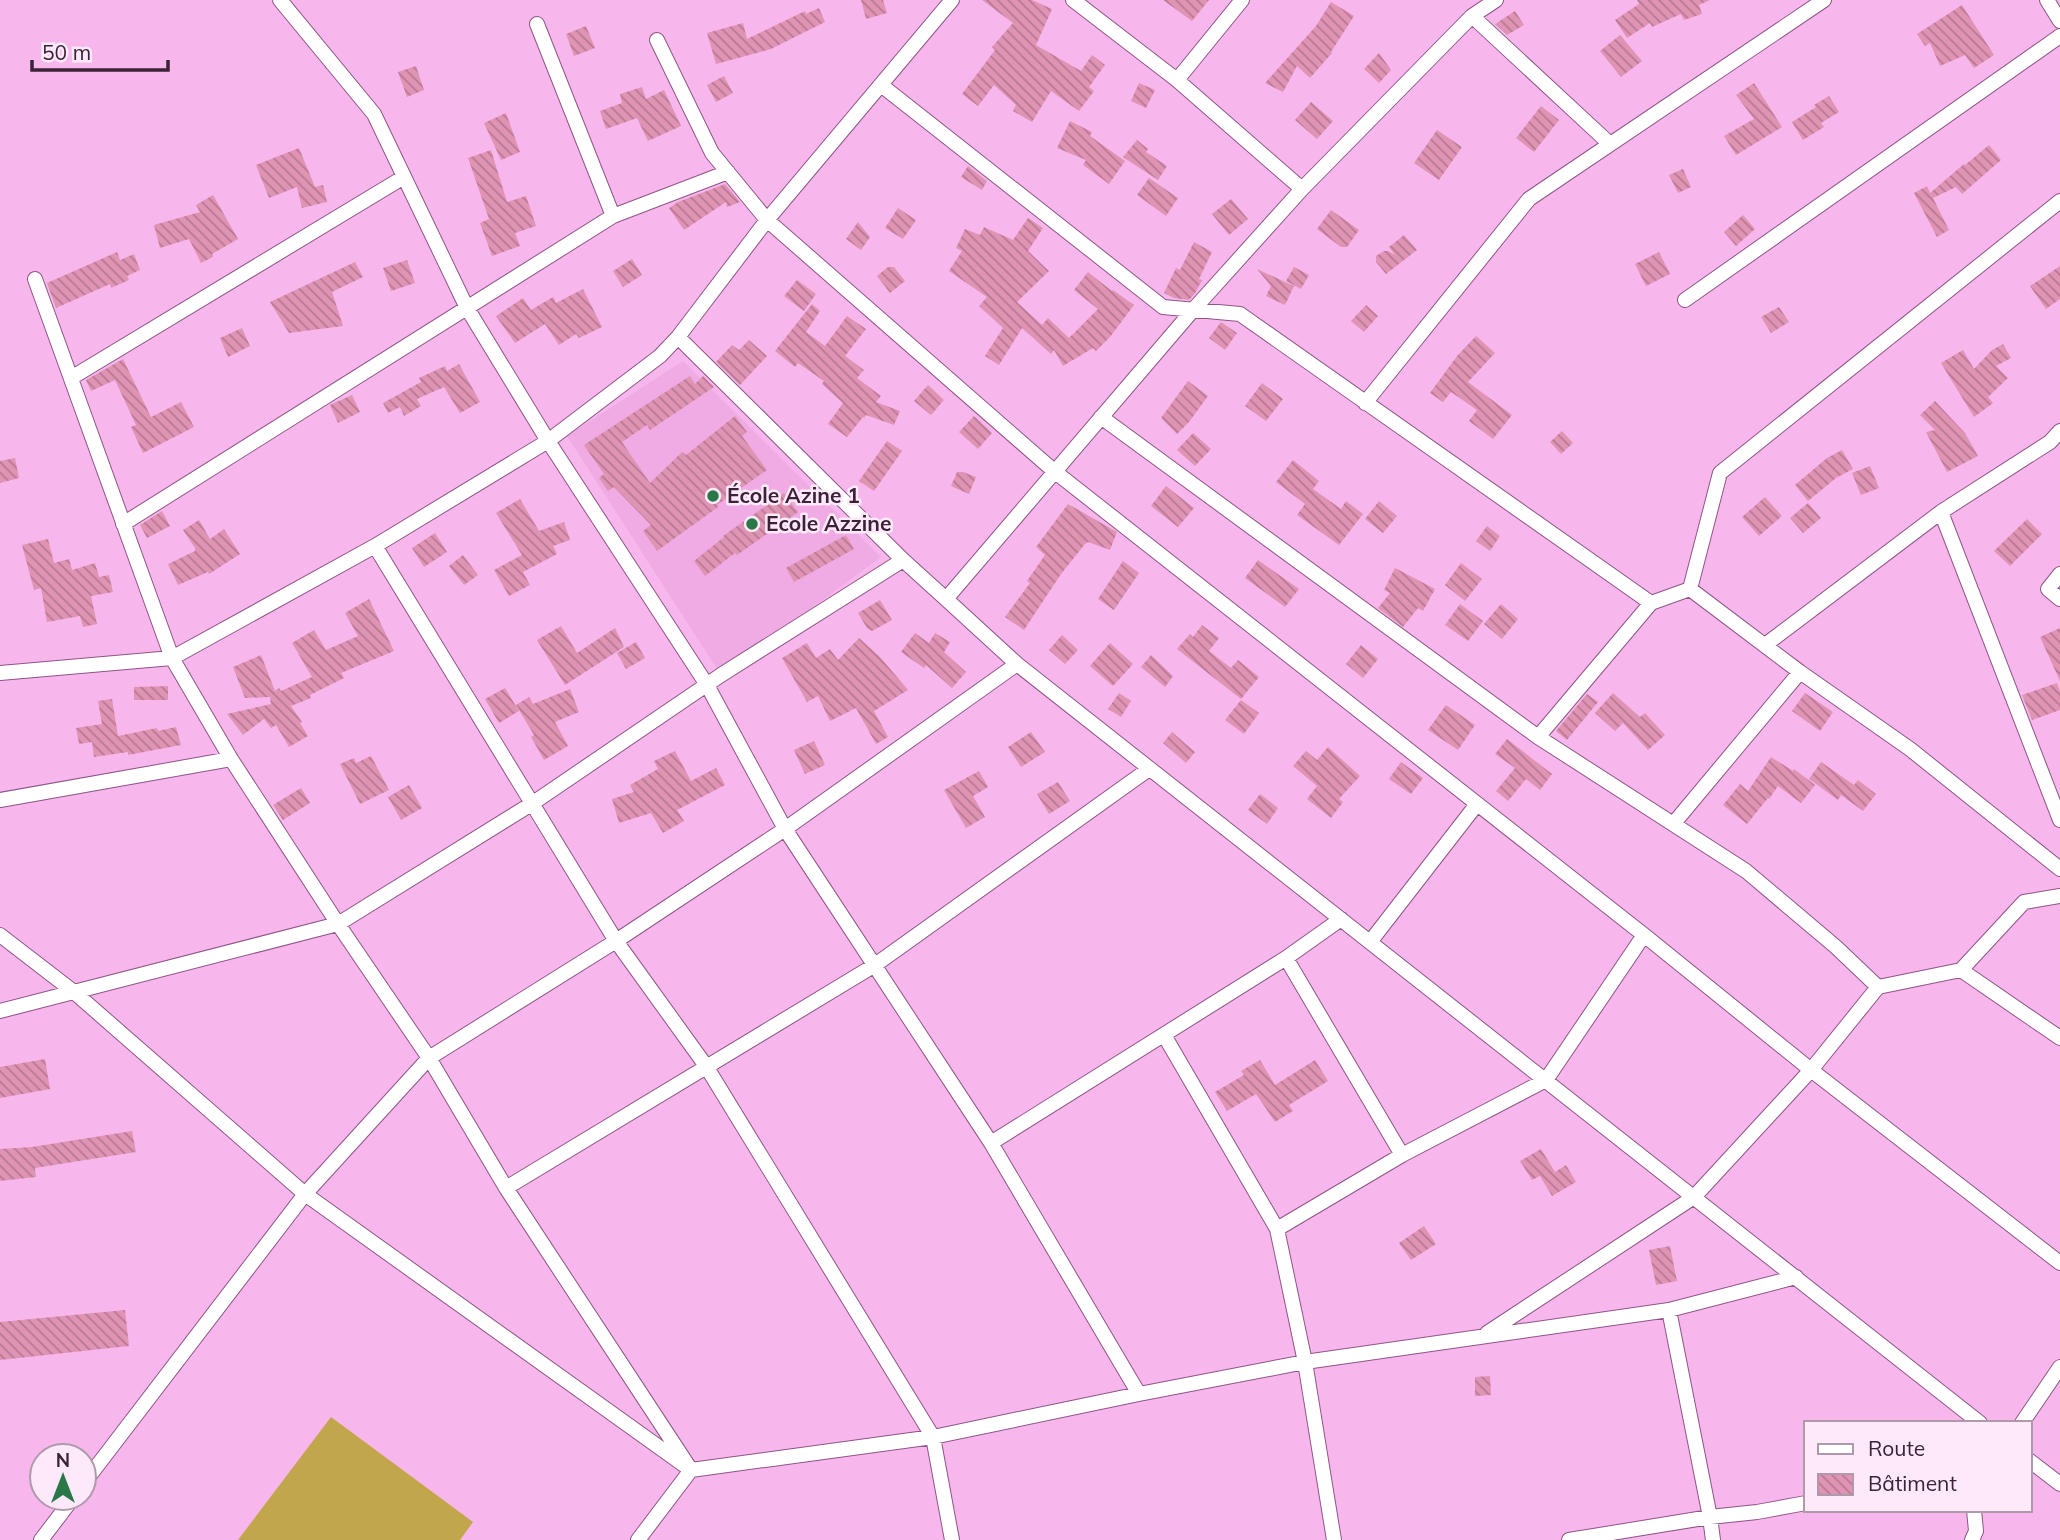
<svg xmlns="http://www.w3.org/2000/svg" width="2060" height="1540" font-family="Mulish,sans-serif">
<style>
.built{fill:#f0aae4}
.pitch{fill:#c1a64c}
.building{fill:url(#building-back-hatch)}
.lines{fill:none;stroke-linecap:round;stroke-linejoin:round}
.minor-casing{stroke:#8e5586;stroke-width:16}
.minor{stroke:#fff;stroke-width:14}
.poi-dot{fill:#2a7847;stroke:#fde9f9;stroke-width:2.5}
.labels{text-anchor:middle;stroke-width:5;stroke-linejoin:round;paint-order:stroke}
.poi-label{font-size:21px;font-weight:bold;fill:#3b2237;stroke:#fde9f9;text-anchor:start}
</style>
<defs>
<pattern id="building-back-hatch" width="6" height="6" patternUnits="userSpaceOnUse" patternTransform="scale(1.75)"><rect width="6" height="6" fill="#e094b4"/><path d="M-1 5l2 2M0 0l6 6M5-1l2 2" fill="none" stroke="#b77893"/></pattern>
</defs>
<rect width="100%" height="100%" fill="#f7b7ec"/>
<path class="built" d="M683,361L881,557L721,675L567,436Z"/>
<path class="pitch" d="M331,1417L473,1522L460,1540H238Z"/>
<path class="building" d="M861,0H883L887,13L866,19Z
M982,0H1032L1052,9L1036,45L1081,71L1092,55L1105,65L1089,87L1094,91L1079,111L1051,91L1032,122L1013,111L1016,105L994,85L978,106L962,94L995,50L992,47L1013,23Z
M1163,0H1209L1192,21Z
M1637,0H1710L1699,5L1702,14L1684,20L1681,14L1652,27L1650,23L1627,38L1615,20L1639,4Z
M1331,2L1354,16L1331,52L1332,53L1310,78L1297,66L1283,92L1265,83L1316,26Z
M1962,5L1994,55L1974,68L1965,55L1940,66L1930,43L1925,46L1917,34Z
M819,8L825,22L771,49L716,64L707,33L743,23L747,39L805,11L806,14Z
M1515,11L1524,25L1507,35L1495,24Z
M586,26L595,48L574,56L566,34Z
M1620,35L1642,61L1621,77L1600,51Z
M1379,53L1391,70L1379,83L1364,69Z
M416,66L424,90L407,97L398,72Z
M724,76L733,93L716,102L707,85Z
M1139,83L1155,90L1146,108L1131,101Z
M1754,83L1782,127L1736,155L1724,136L1754,119L1736,95Z
M642,87L646,99L664,90L681,126L648,141L637,118L606,129L600,111L622,103L620,94Z
M1829,96L1839,112L1821,123L1824,127L1803,140L1792,122L1816,107L1814,105Z
M1311,102L1333,121L1317,139L1295,120Z
M1541,106L1559,120L1534,152L1516,138Z
M506,113L520,152L501,160L484,123Z
M1070,121L1092,132L1090,136L1125,161L1109,184L1083,165L1086,160L1057,148Z
M1437,130L1462,147L1439,180L1414,163Z
M1137,140L1148,149L1146,152L1167,166L1158,180L1123,157Z
M1989,145L2001,160L1962,194L1956,187L1933,198L1949,230L1937,237L1914,193L1927,186L1930,193L1964,164L1965,165Z
M299,148L315,187L323,185L327,202L302,208L297,187L269,198L256,165Z
M491,150L507,202L526,196L536,226L515,233L520,246L492,256L480,223L489,219L468,158Z
M968,166L987,181L982,190L961,177Z
M1683,169L1691,187L1678,193L1669,175Z
M1149,178L1178,198L1166,216L1137,195Z
M725,184L740,202L727,207L726,202L684,230L669,208L678,202Z
M213,195L238,239L212,254L213,257L201,263L189,239L160,248L154,225L200,212L196,205Z
M1231,199L1248,219L1229,235L1212,214Z
M898,208L916,220L903,239L885,228Z
M1331,210L1359,230L1347,247H1341L1317,229Z
M1743,215L1755,229L1736,246L1724,232Z
M1028,218L1043,228L1028,251L1049,271L1017,302L1042,325L1048,318L1069,338L1098,309L1074,290L1088,272L1112,291L1113,290L1134,305L1110,337L1096,351L1093,348L1063,366L1054,350L1051,354L1022,328L999,365L985,356L1003,328L979,306L987,297L949,271L962,251L956,248L965,229L980,235L984,227L1013,240Z
M858,222L870,237L861,250L846,239Z
M1404,235L1417,250L1386,274L1376,262V256L1384,251H1388L1395,255L1389,247Z
M1194,242L1212,252L1199,279L1202,280L1195,293L1189,300L1174,298L1164,293L1176,268L1180,270Z
M117,252L120,260L134,254L140,270L127,276L129,280L111,288L110,284L56,308L47,283Z
M1659,252L1670,274L1646,286L1635,264Z
M632,259L642,275L623,287L613,271Z
M407,260L415,283L391,291L383,268Z
M355,262L363,277L332,292L343,326L289,333L270,302Z
M2060,266V299L2046,309L2030,286Z
M888,267H894L905,281L890,293L877,276Z
M1294,267L1309,275L1301,289L1286,281Z
M1257,269L1294,286L1285,305L1266,296L1271,286Z
M797,280L816,294L804,311L784,296Z
M583,289L602,327L579,338L576,334L559,345L545,324L515,343L496,316L523,298L531,310L553,297L556,303Z
M812,304L820,311L806,332L825,346L847,316L866,329L845,356L864,370L857,378L881,396L876,402L900,411L894,425L866,415L864,418L863,417L847,437L828,424L843,403L822,384L824,381L798,363L795,367L775,351Z
M1366,305L1378,316L1364,332L1351,321Z
M1779,307L1789,322L1771,333L1761,317Z
M1221,322L1237,333L1225,350L1209,338Z
M242,328L250,346L228,357L220,338Z
M1476,336L1495,353L1468,382L1512,415L1493,439L1469,421L1477,410L1451,392L1443,402L1430,393L1457,356Z
M749,340L767,356L740,385L716,362L732,345L739,350Z
M2003,344L2011,358L1996,366L2008,378L1988,397L1993,403L1974,417L1941,363L1963,350L1974,369L1992,350Z
M123,359L151,417L181,402L194,427L143,453L131,427L136,425L115,380L91,391L86,380Z
M459,364L480,402L460,413L444,387L417,399L421,406L404,416L400,407L388,413L383,403L421,382L419,378L445,366L447,371Z
M690,376L695,384L703,376L714,387L650,430L647,425L622,442L650,483L682,452L686,455L735,416L747,432L742,436L767,470L717,505L718,507L657,551L643,531L651,525L614,487L608,491L599,478L604,474L584,445Z
M1188,381L1208,396L1189,422L1177,434L1161,418Z
M1262,383L1283,399L1266,421L1245,406Z
M928,385L944,400L931,415L914,401Z
M352,395L360,412L338,423L330,405Z
M1935,401L1965,433L1978,456L1947,472L1926,432L1935,430L1920,415Z
M974,416L992,433L978,449L959,432Z
M1562,431L1573,443L1561,454L1550,442Z
M1193,433L1211,449L1195,466L1177,450Z
M887,441L902,451L874,491L859,481Z
M1842,450L1853,469L1836,478L1808,501L1795,485L1827,458Z
M15,458L19,478L0,483V461Z
M1293,460L1319,481L1313,489L1341,509L1346,501L1363,514L1339,545L1297,515L1305,504L1276,482Z
M1870,466L1879,488L1861,495L1852,473Z
M957,472H963L976,477L969,494L951,486Z
M1166,486L1194,508L1178,527L1151,506Z
M784,493L798,512L737,555L735,553L705,576L694,561L724,537L723,536Z
M1765,497L1782,516L1759,536L1742,517Z
M520,499L539,531L564,522L570,540L553,546L557,554L523,572L530,585L509,596L494,570L522,555L496,513Z
M1379,501L1397,516L1383,533L1365,519Z
M1808,503L1821,518L1803,533L1790,518Z
M1068,504L1117,532L1110,550L1088,542L1085,544L1061,574L1024,630L1005,617L1030,583L1027,581L1045,555L1036,547Z
M162,511L170,526L147,538L140,525Z
M2027,519L2042,534L2010,566L1994,551Z
M199,520L210,539L224,529L240,554L209,574L208,572L178,585L168,564L195,551V548L183,530Z
M1487,526L1500,536L1490,551L1476,541Z
M435,533L447,552L424,567L412,548Z
M846,535L854,549L794,582L786,568Z
M48,539L54,563L69,559L72,570L95,563L99,577L109,575L113,592L91,596L97,624L83,627L80,616L47,622L41,588L34,590L22,545Z
M463,555L478,575L464,585L449,566Z
M1258,560L1299,589L1285,607L1245,578Z
M1123,561L1139,573L1114,610L1098,599Z
M1461,563L1482,579L1465,601L1445,585Z
M1395,568L1435,589L1423,611L1418,608L1403,627L1378,608L1390,593L1384,590Z
M369,599L394,651L341,673L344,678L310,695L311,698L291,706L302,722L300,723L308,736L289,747L276,725L271,728L264,719L243,735L227,714L271,704L270,697L245,698L233,667L261,655L275,691L279,688L281,691L312,677L292,643L314,630L326,650L358,636L345,613Z
M880,600L892,620L872,631L867,628L858,613Z
M1460,604L1483,621L1468,641L1445,625Z
M1501,604L1518,619L1502,639L1484,624Z
M1202,625L1219,638L1209,651L1231,668L1238,660L1259,677L1241,699L1177,649L1190,634L1193,637Z
M561,626L577,653L615,628L624,647L565,685L537,640Z
M2060,628V681L2040,637Z
M915,633L929,643L935,633L950,642L944,652L966,672L952,688L926,665L924,668L901,652Z
M1062,635L1078,650L1065,664L1049,650Z
M859,638L880,657L908,690L874,711L888,737L876,744L856,708L830,721L818,696L807,702L782,658L807,643L816,658L830,649L838,660Z
M636,642L645,658L626,669L617,653Z
M1110,643L1133,664L1113,686L1090,666Z
M1361,645L1378,659L1363,678L1346,664Z
M1151,655L1173,676L1165,687L1141,667Z
M2057,683L2060,692V710L2032,720L2022,695Z
M168,686V700H134V687Z
M505,688L519,711L499,723L485,699Z
M570,689L579,712L555,722L568,746L544,760L531,737L534,735L516,705L529,697L533,704Z
M1119,693L1131,701L1121,717L1108,709Z
M1613,693L1640,717L1645,713L1665,735L1648,750L1623,723L1615,731L1595,713Z
M1805,693L1833,712L1820,731L1792,711Z
M1587,694L1598,702L1567,740L1556,731Z
M112,699L118,736L157,728L158,731L176,727L181,745L128,755V752L94,757L92,742L79,744L76,728L102,724L98,701Z
M1241,700L1259,713L1244,734L1225,720Z
M1446,705L1475,725L1458,750L1428,730Z
M1031,732L1045,752L1021,767L1008,747Z
M1172,732L1195,752L1186,763L1163,743Z
M1507,739L1552,774L1540,790L1526,779L1508,801L1496,791L1515,768L1495,754Z
M814,741L825,765L805,774L794,750Z
M1328,747L1360,776L1339,799L1343,802L1331,818L1307,799L1317,786L1293,766L1306,751L1317,760Z
M675,751L691,781L716,768L725,785L677,810L684,821L663,833L651,813L619,823L612,799L634,792L630,785L658,769L654,761Z
M371,756L389,790L360,804L340,764L354,758L356,763Z
M1771,757L1793,771L1794,769L1815,785L1801,803L1778,786L1769,799L1768,798L1747,824L1723,805L1740,784L1748,791Z
M1401,762L1423,778L1411,794L1389,779Z
M1821,762L1854,785L1858,780L1876,794L1863,811L1841,795L1838,800L1809,779Z
M979,771L988,787L973,796L985,817L966,828L944,790Z
M1058,782L1070,801L1049,814L1037,794Z
M409,785L422,808L401,820L388,797Z
M301,788L310,803L283,820L273,805Z
M1260,794L1278,808L1267,824L1248,810Z
M45,1059L50,1089L0,1098V1067Z
M1260,1060L1275,1085L1315,1060L1328,1081L1289,1105L1293,1111L1275,1122L1256,1094L1227,1111L1215,1092L1244,1075L1241,1071Z
M132,1131L136,1152L35,1168L36,1177L0,1181V1149L32,1147Z
M1541,1149L1555,1172L1566,1165L1576,1182L1552,1196L1540,1176L1532,1180L1520,1161Z
M1424,1226L1436,1244L1411,1260L1399,1243Z
M1670,1246L1677,1281L1656,1285L1649,1250Z
M125,1310L129,1346L0,1360V1322Z
M1490,1376L1491,1395L1475,1396V1377Z"/>
<g class="lines">
<g class="minor-casing">
<path id="minor" d="M280,0L374,114L467,308L548,441L707,685L785,829L991,1143L1139,1394
M1073,0L1177,80L1302,189
M1496,0L1472,16L1302,189L1193,310L946,599L1017,664L1980,1423
M2047,0L2060,21
M1472,16L1610,144
M537,24L613,216
M657,40L712,153L767,220L1054,471L1644,935L1811,1070L2060,1263
M1177,80L1242,0
M881,85L1163,307L1240,314L1651,603L1690,589L1800,672L1910,749L2060,869
M35,279L172,658L231,759L338,924L429,1058L506,1188L691,1470
M1685,300L2060,36
M678,337L903,560
M71,378L404,177
M1365,403L1529,199L1824,0
M1101,417L1538,737L1746,871L1836,947L1878,987
M1941,512L2060,820
M123,524L613,216L728,172
M375,546L616,941L706,1066L933,1437L952,1540
M2060,574L2048,589L2060,599
M1690,589L1720,473L2060,201
M1765,645L1941,512L2050,442L2060,431
M0,673L172,658L375,546L548,441L660,356L678,337L767,220L952,0
M1538,737L1651,603
M0,800L231,759
M1674,823L1800,672
M0,935L74,992L305,1194L684,1465
M1370,942L1477,804
M1286,958L1402,1155
M1961,970L2060,1038
M0,1011L338,924L533,803L721,675L903,560L946,599
M1164,1035L1277,1229L1305,1362L1334,1540
M991,1143L1286,958L1341,919
M506,1188L875,965L1149,769
M1277,1229L1402,1155L1546,1080L1644,935
M1669,1310L1710,1517L1713,1540
M1487,1333L1694,1197L1811,1070L1878,987L1961,970L2024,902L2060,896
M2022,1423L2060,1367
M2030,1461L2060,1484
M84,1483L305,1194L429,1058L616,941L785,829L1017,664
M41,1540L73,1498
M638,1540L691,1470L933,1437L1139,1394L1305,1362L1669,1310L1796,1277
M1569,1540L1710,1517L1757,1512L1806,1503
M1972,1540L1976,1531L1974,1510"/>
</g>
<use href="#minor" class="minor"/>
</g>
<g class="poi-dot">
<circle cx="713" cy="496" r="7"/>
<circle cx="752" cy="524" r="7"/>
</g>
<g class="labels">
<g class="poi-label">
<text x="727" y="503">École Azine 1</text>
<text x="766" y="531">Ecole Azzine</text>
</g>
</g>
<rect x="1804" y="1421" width="228" height="91" fill="#fde9f9" stroke="#af99ab" stroke-width="2"/>
<rect x="1818" y="1444" width="35" height="10" fill="#ffffff" stroke="#af99ab" stroke-width="2"/>
<text x="1868" y="1456" font-size="21" fill="#3b2237">Route</text>
<rect x="1818" y="1474" width="35" height="21" fill="url(#building-back-hatch)" stroke="#af99ab" stroke-width="2"/>
<text x="1868" y="1491" font-size="21" fill="#3b2237">Bâtiment</text>
<g transform="translate(63 1477)"><circle r="33" fill="#fde9f9" stroke="#af99ab" stroke-width="2"/>
<path d="M0-5L12 26L0 18L-12 26Z" fill="#2a7847"/>
<text y="-10" font-size="19" font-weight="bold" text-anchor="middle" fill="#3b2237">N</text>
</g>
<path d="M32 60v10h136v-10" fill="none" stroke="#3b2237" stroke-width="3.5"/>
<text x="42" y="60" font-size="21" fill="#3b2237" stroke="#fde9f9" stroke-width="5" paint-order="stroke">50 m</text>
</svg>
